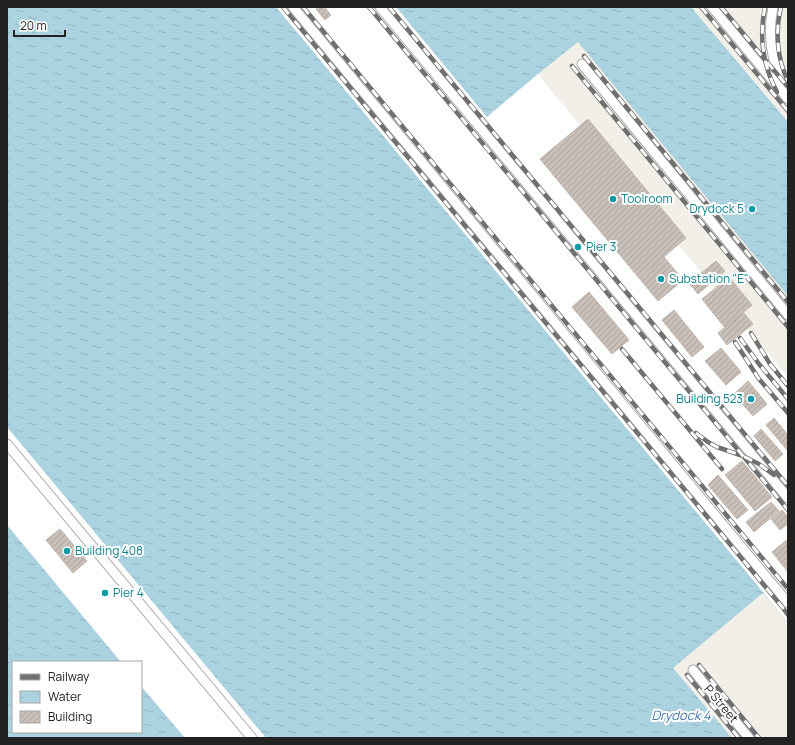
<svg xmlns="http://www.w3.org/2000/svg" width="795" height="745" font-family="Manrope,sans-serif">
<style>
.water{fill:url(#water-ripples);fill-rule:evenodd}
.pier{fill:#fff}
.building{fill:url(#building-hatch);stroke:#c4b6ab}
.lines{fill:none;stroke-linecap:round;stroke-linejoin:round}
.lane-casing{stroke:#a9a9a9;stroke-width:11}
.lane{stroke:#fff;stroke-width:9}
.rail-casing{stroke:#707070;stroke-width:4.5}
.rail{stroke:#fff;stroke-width:3;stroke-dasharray:9;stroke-linecap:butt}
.culture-dot{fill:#0f9aa8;stroke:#fff;stroke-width:1.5}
.labels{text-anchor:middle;stroke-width:4;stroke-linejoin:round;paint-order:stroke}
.culture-label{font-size:12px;fill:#0d838f;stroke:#fff;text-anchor:start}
.street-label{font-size:12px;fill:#222;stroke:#fff}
.water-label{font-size:13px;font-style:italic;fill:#4a7aab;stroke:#fff}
</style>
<defs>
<pattern id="water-ripples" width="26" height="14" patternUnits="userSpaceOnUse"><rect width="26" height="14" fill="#aad3df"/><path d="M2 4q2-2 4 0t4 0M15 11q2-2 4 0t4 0" fill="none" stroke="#92b5bf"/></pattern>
<pattern id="building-hatch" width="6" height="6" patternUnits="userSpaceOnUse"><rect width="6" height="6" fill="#c7bfb8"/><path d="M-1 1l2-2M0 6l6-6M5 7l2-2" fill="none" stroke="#aba49e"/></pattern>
</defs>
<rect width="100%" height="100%" fill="#f2efe9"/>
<path class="water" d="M7,7H691L788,122V296L578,42L538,74L788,377V620L787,621L763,593L673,668L732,738H7ZM13,662H141V732H13Z"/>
<path class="pier" d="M276,7H396L487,117L538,74L788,377V620L787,621Z
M7,427L266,738H185L141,686V662H121L7,525Z"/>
<path class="building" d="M319,7H324L331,15L325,20L316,9Z
M588,119L686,238L639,278L540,159Z
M664,257L683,280L658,301L639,278Z
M716,261L725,271L698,294L689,283Z
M729,277L752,305L725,328L702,299Z
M589,292L629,340L612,354L572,307Z
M674,310L704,347L692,357L662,320Z
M743,312L753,324L727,345L718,333Z
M721,348L741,372L726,385L705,361Z
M748,381L767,404L753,416L734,394Z
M774,418L788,435L787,450L766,425Z
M761,429L783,454L775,461L754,436Z
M742,461L772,497L755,511L725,475Z
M718,475L748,510L737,519L708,485Z
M771,502L779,511L754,532L746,522Z
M782,510L788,517V524L780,530L771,519Z
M60,529L87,561L73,573L46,540Z
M788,539V572L772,552Z"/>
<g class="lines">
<g class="lane-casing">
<path id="lane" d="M293,7L788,603
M380,7L788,498
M712,7L788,99
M773,7C767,36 772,64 785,91
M582,64L788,315
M7,444L252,738
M693,670L749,738"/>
</g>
<use href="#lane" class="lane"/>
<g class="rail-casing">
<path id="rail" d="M283,7L783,608L788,615
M303,7L788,589
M369,7L788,510
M389,7L788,486
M701,7L788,111
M721,7L788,87
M765,7C759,36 763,66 777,92
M781,7C775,31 777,59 788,81
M584,56L788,302
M572,66L788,327
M751,333L770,364L788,386
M740,338L759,364L788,399
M735,342L759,379L788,413
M622,349L722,469
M696,433L708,442L717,447L743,456L759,464L774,475
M699,665L759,738
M687,675L739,738"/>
</g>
<use href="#rail" class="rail"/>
</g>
<g class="culture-dot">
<circle cx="613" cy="199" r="4"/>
<circle cx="752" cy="209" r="4"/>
<circle cx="578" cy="247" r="4"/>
<circle cx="661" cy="279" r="4"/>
<circle cx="751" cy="399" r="4"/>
<circle cx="67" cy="551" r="4"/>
<circle cx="105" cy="593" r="4"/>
</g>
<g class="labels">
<g class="culture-label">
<text x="621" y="203">Toolroom</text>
<text x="744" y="213" text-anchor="end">Drydock 5</text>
<text x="586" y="251">Pier 3</text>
<text x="669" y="283">Substation "E"</text>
<text x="743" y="403" text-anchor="end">Building 523</text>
<text x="75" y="555">Building 408</text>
<text x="113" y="597">Pier 4</text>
</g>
<g class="street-label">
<text transform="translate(721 704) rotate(50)" y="4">P Street</text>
</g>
<g class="water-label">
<text x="681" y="720">Drydock 4</text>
</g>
</g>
<rect width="795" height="745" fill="none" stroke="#222222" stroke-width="16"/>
<rect x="12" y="661" width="130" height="72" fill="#ffffff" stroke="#a7a7a7"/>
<rect x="20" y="674" width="20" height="6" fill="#707070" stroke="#a7a7a7"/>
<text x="48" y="681" font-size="12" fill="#222222">Railway</text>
<rect x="20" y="691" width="20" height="12" fill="url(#water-ripples)" stroke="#a7a7a7"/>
<text x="48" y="701" font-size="12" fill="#222222">Water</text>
<rect x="20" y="711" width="20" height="12" fill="url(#building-hatch)" stroke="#a7a7a7"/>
<text x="48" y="721" font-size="12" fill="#222222">Building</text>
<path d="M14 30v6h51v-6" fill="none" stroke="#222222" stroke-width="2"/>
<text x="20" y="30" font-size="12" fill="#222222" stroke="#ffffff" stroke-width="3" paint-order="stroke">20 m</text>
</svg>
